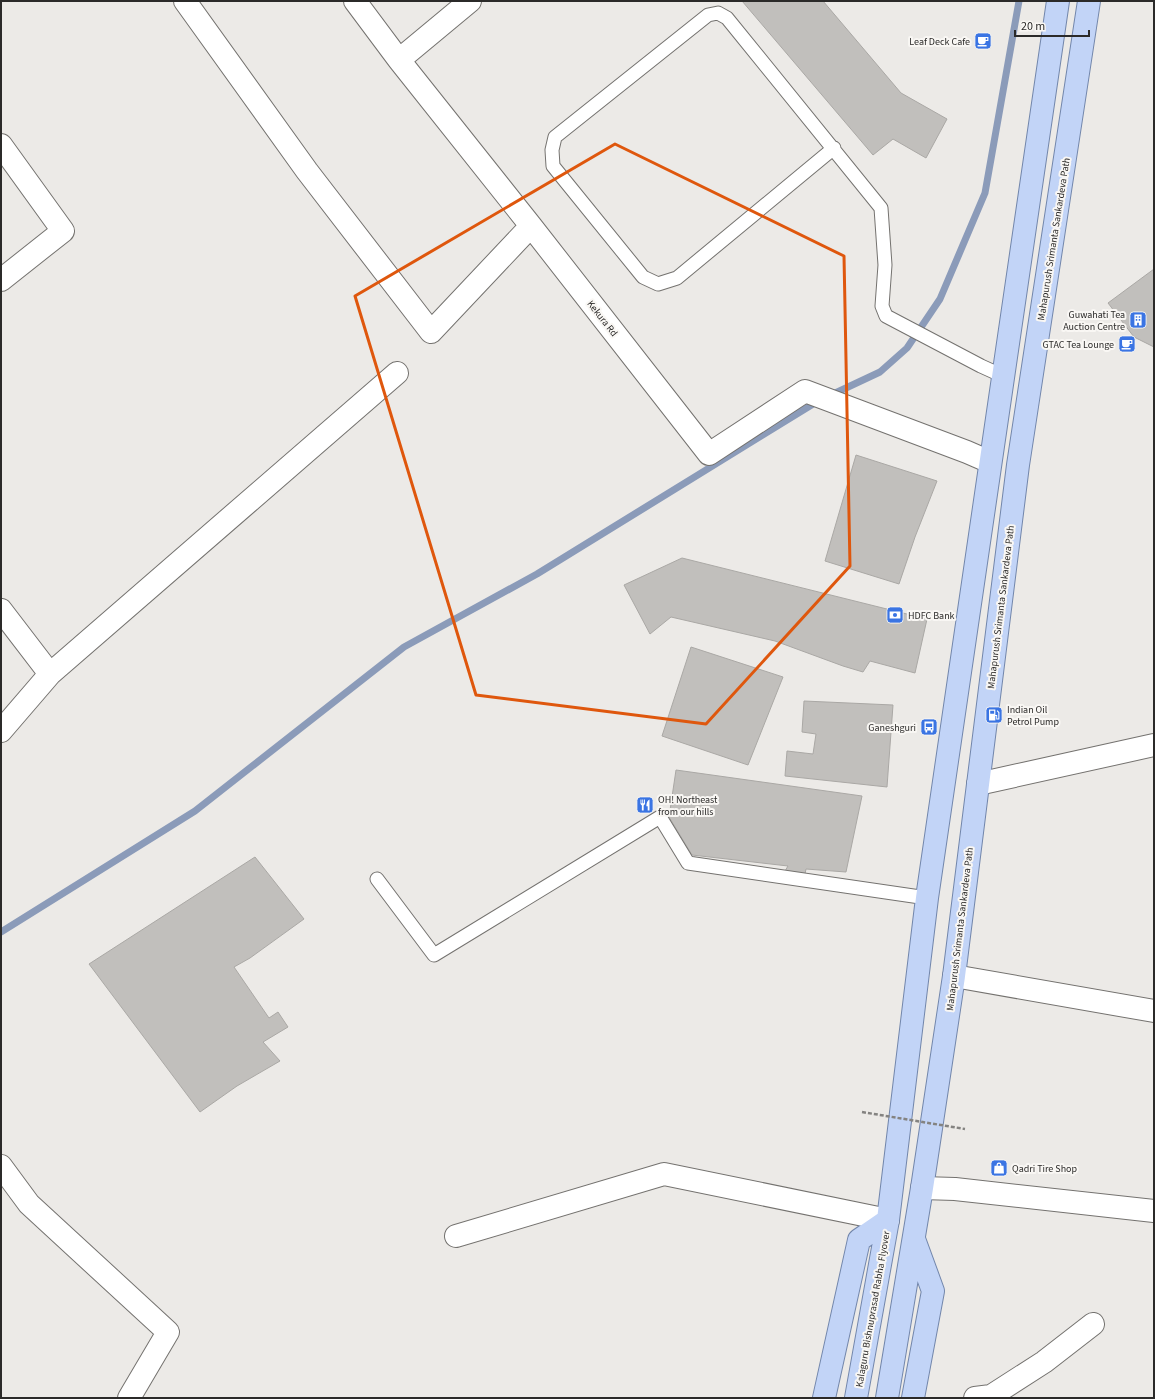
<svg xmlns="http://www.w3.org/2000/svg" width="1155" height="1399" font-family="'Source Sans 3',sans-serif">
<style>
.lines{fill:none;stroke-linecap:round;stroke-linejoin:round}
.stream{stroke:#8b9bb9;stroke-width:7}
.building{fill:#c1bfbc;stroke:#aaa8a5}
.service-casing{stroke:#74726f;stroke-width:15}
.minor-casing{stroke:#74726f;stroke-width:24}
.primary-casing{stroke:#7286ab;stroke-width:24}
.service{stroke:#fff;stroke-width:13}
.minor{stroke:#fff;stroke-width:22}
.primary{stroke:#c2d4f7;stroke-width:22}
.path-bridge{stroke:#848381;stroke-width:2.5;stroke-dasharray:4 2;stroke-linecap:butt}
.marked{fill:none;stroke:#df570d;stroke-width:3;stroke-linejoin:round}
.labels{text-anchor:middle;stroke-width:4;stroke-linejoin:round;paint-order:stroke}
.poi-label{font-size:10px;fill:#2b2a29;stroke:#f9f7f4;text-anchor:end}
.street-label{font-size:10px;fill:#2b2a29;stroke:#f9f7f4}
</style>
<rect width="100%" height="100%" fill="#eceae7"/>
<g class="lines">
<path class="stream" d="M831,395L880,372L907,348L940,299L985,193L1019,1
M1,932L195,811L404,647L537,574L818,401"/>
</g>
<path class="building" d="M742,1H823L901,93L947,119L926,158L893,139L873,155Z
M1154,269V347L1134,337L1108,303Z
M856,455L937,481L915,537L899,584L825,561Z
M682,558L927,619L915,673L870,661L863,672L843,666L775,641L671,617L650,634L624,585Z
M691,647L783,677L748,765L662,736Z
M804,701L893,705L887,787L785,776L787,751L813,754L816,734L802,732Z
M676,770L862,796L846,872L806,869L805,874L785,871L788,866L692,855L669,817Z
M255,857L304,919L250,958L234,967L269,1018L278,1012L288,1027L263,1042L280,1061L237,1086L200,1112L89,964Z"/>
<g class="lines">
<g class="service-casing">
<path id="service" d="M834,148L677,278L658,284L643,277L553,166L552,150L555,137L708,15L718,13L727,18L881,208L885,265L882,306L886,316L981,366L1003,376
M377,879L434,955L660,817L688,863L927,898"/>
</g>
<g class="minor-casing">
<path id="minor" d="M185,1L307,171L431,332L531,226
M355,1L399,60L470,1
M399,60L531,226L709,454L805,391L967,452L990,462
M1,145L63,231L1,280
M1,610L50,674
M1,731L50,674L397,373
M978,784L1154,745
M954,976L1154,1011
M1,1166L29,1204L168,1332L129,1398
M922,1188L955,1189L1154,1211
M456,1236L664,1174L888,1220
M975,1398L991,1396L1044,1362L1093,1324"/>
</g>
<g class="primary-casing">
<path id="primary" d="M824,1398L859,1240L888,1220
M856,1398L888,1220L927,898L1058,1
M887,1398L922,1188L954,976L1018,465L1089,1
M913,1398L933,1291L914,1239"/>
</g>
<use href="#service" class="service"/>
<use href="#minor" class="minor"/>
<use href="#primary" class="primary"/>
<path class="path-bridge" d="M862,1112L965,1129"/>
</g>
<path class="marked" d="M615,144L844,256L850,566L706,724L476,695L355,296Z"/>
<defs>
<g id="cafe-square" transform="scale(0.9)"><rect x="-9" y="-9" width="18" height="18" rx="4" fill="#3a74e3" stroke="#f9f7f4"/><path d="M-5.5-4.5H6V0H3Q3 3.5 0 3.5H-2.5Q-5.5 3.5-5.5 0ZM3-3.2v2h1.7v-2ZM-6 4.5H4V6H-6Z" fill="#fff"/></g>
<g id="building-square" transform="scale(0.9)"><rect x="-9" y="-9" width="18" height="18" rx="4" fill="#3a74e3" stroke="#f9f7f4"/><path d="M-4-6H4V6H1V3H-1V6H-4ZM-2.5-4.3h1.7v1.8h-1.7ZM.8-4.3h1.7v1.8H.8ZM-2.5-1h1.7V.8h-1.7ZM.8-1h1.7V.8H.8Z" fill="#fff"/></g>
<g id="bank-square" transform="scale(0.9)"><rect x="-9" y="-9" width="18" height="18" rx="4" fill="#3a74e3" stroke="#f9f7f4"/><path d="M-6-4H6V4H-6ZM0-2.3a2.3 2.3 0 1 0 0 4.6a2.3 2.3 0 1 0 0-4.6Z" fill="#fff"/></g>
<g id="fuel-square" transform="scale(0.9)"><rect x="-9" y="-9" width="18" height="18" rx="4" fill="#3a74e3" stroke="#f9f7f4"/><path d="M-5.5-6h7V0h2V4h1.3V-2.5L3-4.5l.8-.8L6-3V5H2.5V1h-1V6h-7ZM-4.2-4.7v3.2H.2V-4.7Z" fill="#fff"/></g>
<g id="bus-square" transform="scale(0.9)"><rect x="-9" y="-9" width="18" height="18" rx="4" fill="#3a74e3" stroke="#f9f7f4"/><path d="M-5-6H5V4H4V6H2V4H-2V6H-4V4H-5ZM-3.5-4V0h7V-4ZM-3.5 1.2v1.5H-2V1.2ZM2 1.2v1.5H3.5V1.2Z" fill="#fff"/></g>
<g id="restaurant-square" transform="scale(0.9)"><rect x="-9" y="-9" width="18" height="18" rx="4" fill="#3a74e3" stroke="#f9f7f4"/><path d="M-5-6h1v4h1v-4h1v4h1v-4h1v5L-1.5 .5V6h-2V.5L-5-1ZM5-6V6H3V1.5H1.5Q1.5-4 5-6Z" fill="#fff"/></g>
<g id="shop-square" transform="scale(0.9)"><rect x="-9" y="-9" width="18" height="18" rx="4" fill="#3a74e3" stroke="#f9f7f4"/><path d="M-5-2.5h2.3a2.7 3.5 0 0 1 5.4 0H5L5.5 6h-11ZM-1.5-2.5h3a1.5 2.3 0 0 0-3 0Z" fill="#fff"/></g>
</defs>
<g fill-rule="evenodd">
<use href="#cafe-square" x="983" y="41"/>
<use href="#building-square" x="1138" y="320"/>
<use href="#cafe-square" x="1127" y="344"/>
<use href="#bank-square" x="895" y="615"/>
<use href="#fuel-square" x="994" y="715"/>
<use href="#bus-square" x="929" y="727"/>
<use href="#restaurant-square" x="645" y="805"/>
<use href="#shop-square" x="999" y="1168"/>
</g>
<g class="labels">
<g class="poi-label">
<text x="970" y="45">Leaf Deck Cafe</text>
<text x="1125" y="318">Guwahati Tea<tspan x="1125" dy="12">Auction Centre</tspan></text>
<text x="1114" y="348">GTAC Tea Lounge</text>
<text x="908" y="619" text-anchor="start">HDFC Bank</text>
<text x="1007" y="713" text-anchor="start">Indian Oil<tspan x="1007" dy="12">Petrol Pump</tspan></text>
<text x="916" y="731">Ganeshguri</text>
<text x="658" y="803" text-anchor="start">OH! Northeast<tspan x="658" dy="12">from our hills</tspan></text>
<text x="1012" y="1172" text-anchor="start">Qadri Tire Shop</text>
</g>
<g class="street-label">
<text transform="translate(1053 239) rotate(-81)" y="4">Mahapurush Srimanta Sankardeva Path</text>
<text transform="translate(603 318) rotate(52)" y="4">Kekura Rd</text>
<text transform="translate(1000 607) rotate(-83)" y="4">Mahapurush Srimanta Sankardeva Path</text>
<text transform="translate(959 929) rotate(-83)" y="4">Mahapurush Srimanta Sankardeva Path</text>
<text transform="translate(872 1309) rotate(-80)" y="4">Kalaguru Bishnuprasad Rabha Flyover</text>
</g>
</g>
<rect width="1155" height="1399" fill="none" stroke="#2b2a29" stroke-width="4"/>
<path d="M1015 30v6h74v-6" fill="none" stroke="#2b2a29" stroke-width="2"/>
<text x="1021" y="30" font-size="12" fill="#2b2a29" stroke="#f9f7f4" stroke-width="3" paint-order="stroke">20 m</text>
</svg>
